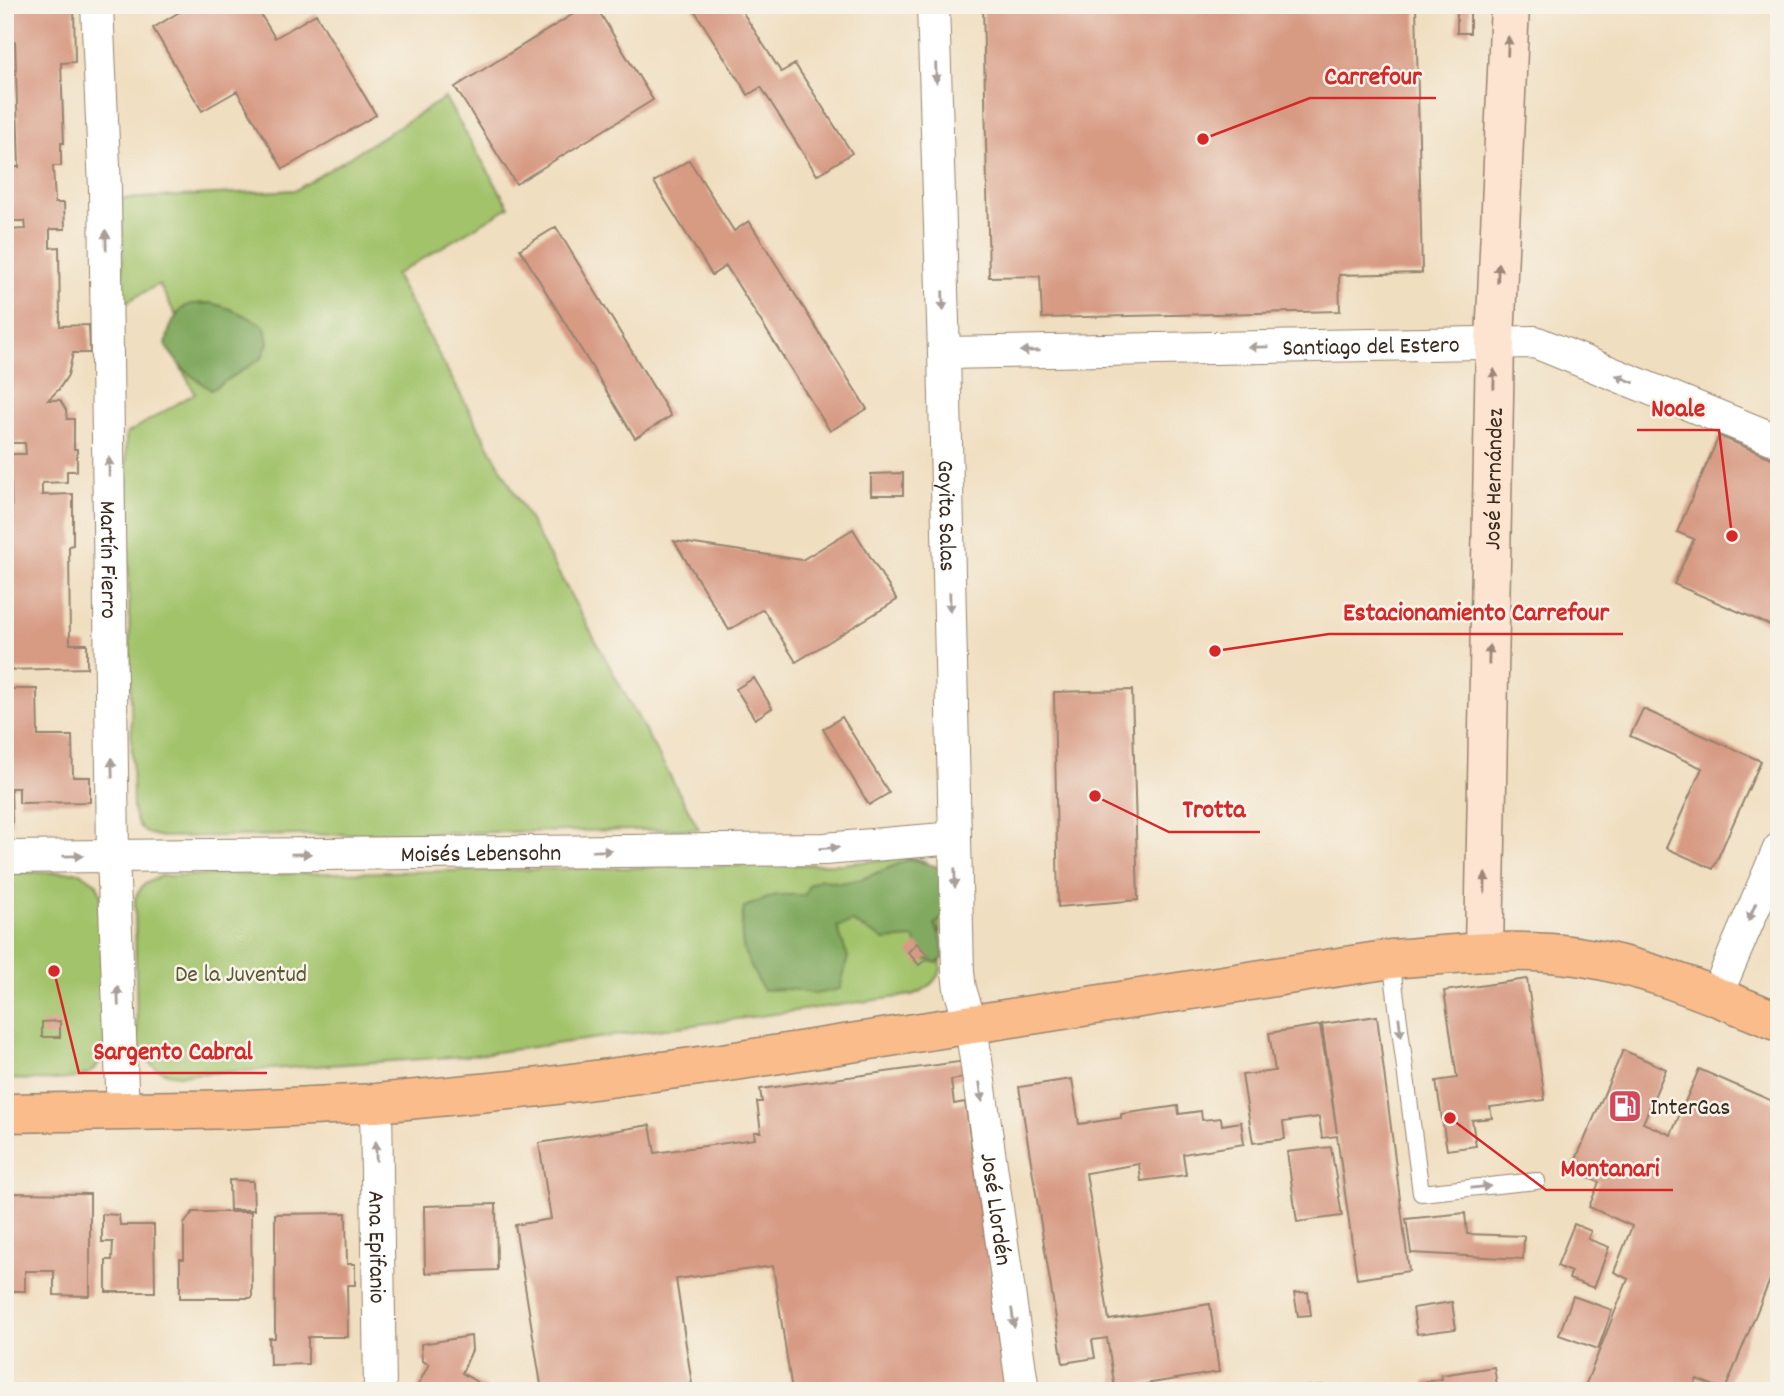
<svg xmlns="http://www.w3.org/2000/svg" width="1784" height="1396" font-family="Dekko,sans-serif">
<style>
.green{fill:#a2c36b;stroke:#6e7644;stroke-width:2}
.forest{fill:#81a95f;stroke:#5e6a3e;stroke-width:2}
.building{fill:#d79a83}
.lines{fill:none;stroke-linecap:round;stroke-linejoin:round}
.lane-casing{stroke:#96846f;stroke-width:18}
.street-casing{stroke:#96846f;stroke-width:34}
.secondary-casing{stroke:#96846f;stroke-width:41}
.primary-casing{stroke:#96846f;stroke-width:41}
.lane{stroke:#fff;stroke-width:16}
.street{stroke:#fff;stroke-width:32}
.secondary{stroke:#fde4d0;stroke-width:38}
.primary{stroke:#f9bc8a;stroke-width:38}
.oneway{fill:#9c8777}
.oneway2{fill:#a79f9a}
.labels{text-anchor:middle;stroke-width:5;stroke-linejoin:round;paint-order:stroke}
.street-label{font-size:24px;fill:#3b2a1e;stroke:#f7f3e8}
.park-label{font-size:24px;fill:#5a5835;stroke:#f7f3e8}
.poi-label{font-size:24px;fill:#3b2a1e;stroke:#f7f3e8;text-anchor:start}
.leader{fill:none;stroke:#d62828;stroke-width:2.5}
.callout-dot{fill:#d62828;stroke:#f7f3e8;stroke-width:2.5}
.callout-label{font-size:26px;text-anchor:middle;font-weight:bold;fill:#d62828;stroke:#f7f3e8;stroke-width:5;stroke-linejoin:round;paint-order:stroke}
</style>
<rect width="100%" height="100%" fill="#f7f3e8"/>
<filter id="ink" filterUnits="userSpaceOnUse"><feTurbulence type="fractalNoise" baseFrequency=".0143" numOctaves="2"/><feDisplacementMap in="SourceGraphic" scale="14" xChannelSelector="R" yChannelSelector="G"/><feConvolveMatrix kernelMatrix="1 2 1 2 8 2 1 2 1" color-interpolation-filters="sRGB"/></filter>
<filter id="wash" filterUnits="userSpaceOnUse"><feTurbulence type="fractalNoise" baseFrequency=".00686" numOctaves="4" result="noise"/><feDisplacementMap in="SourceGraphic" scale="28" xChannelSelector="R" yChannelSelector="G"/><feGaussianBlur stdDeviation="1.57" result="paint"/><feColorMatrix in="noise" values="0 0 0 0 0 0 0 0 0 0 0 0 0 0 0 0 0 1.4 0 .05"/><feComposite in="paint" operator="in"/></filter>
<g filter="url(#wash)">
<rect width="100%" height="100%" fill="#f0dec0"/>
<path class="green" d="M445,98L509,207L395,275L699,829L164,837C144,835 136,828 133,808L126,434L195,393L170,348L180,323L159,284L123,304L122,199L296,190Z
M912,857L923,860L930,866L939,883L941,970C934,984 926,990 912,995L467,1056L179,1075C156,1073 145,1062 137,1041L135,898L143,885L161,876L842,864Z
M80,872L96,883L101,894L105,1047C103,1057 100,1065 92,1071C74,1085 28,1079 5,1079V873Z"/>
<path class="forest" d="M209,303C224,305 253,318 265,327L268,343L262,358L211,390L183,369L166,347C167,333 175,308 191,304C196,303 203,304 209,303Z
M910,859L942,868L947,915L935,924L942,940L944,958L937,963L922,958L914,938L884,940L853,922L837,927L848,957L840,989L815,994L790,989L763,990C745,956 737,946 744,907L776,895H805L809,885L820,879L841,883L862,879Z"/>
<g id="blocks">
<path class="building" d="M9,5H74L75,62L61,63L64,143H61V166H53L55,203H64L65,229H50V248L59,247L60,326L89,325L90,353H73L68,375L59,389L48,400H60L66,410L67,419H74V449H77V471H67V482L42,483V495L73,494V545L69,546L70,644H87V668L7,670L5,548L12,547L11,483H5V454H26L25,443H5V230L26,229L25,221H9L8,211H5V141H9V167H19L15,42L10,43Z
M191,5H255L275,38L316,14L376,115L283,169L237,91L202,111L153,28Z
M588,5H595L653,100L516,184L455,87Z
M691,5H738L781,72L795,64L852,153L817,175L761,87L748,95Z
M983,5H1416L1422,273L1339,275L1340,311L1042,318L1040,276L989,277Z
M1457,5H1470V33H1457Z
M689,160L734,231L749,221L867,409L830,431L726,266L712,275L654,182Z
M556,227L671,416L635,438L520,249Z
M1719,436L1779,461V629L1674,584L1694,539L1677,532Z
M903,473V495H871V474Z
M853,529L897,600L796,662L763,609L729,630L674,541L802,560Z
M754,678L772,708L755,719L736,689Z
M9,689H37L38,736H72L73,777H90V802L19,803V788H11L12,824H5V739H10V731H5V712L10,711Z
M1132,690L1138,900L1058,907L1054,692Z
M1643,709L1761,761L1713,869L1666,848L1702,768L1630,736Z
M842,717L889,793L869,805L823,729Z
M917,943L929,957L919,965L908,952Z
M1527,979L1545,1100L1490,1107L1492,1118L1472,1120L1476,1146L1447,1150L1436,1081L1457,1078L1444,991Z
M1377,1016L1409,1271L1357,1279L1337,1136L1322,1138L1319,1117L1283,1122L1285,1139L1253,1143L1242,1075L1275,1071L1269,1033L1320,1025L1337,1133L1322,1024Z
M60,1021V1037H42V1022Z
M1623,1050L1666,1069L1643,1123L1671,1135L1699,1069L1779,1104V1258L1725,1390L1697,1379L1691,1391H1583L1628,1279L1614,1272L1632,1226L1589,1207L1599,1182L1571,1171Z
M973,1060L976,1076L951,1080L954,1104L965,1102L1003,1362L1021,1391H792L773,1266L676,1279L693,1391H542L515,1225L551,1219L539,1143L650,1125L655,1153L755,1139L754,1132H761L757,1102H762L760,1089Z
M1072,1079L1079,1124L1121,1118V1114L1178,1106L1179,1114L1201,1111L1202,1120L1221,1118L1222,1125L1241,1122L1244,1144L1183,1154L1186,1175L1141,1181L1139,1164L1086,1173L1109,1320L1210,1304L1219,1372L1115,1389L1107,1338L1092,1340L1095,1358L1063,1363L1019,1087Z
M1331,1147L1342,1216L1297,1222L1287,1152Z
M229,1180L253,1181L254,1210H230Z
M5,1193L90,1194V1296L54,1295V1271H25V1291H9V1271H5Z
M496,1204L497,1270L425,1273L424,1206Z
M193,1212H251L252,1298H180V1259H184V1224Z
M346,1213L347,1264H355V1285H347L348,1337H308V1364L270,1365L269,1338H275V1214Z
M1465,1213L1467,1234L1524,1236L1523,1259L1411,1253L1406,1219Z
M102,1214L119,1215L120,1225H154L155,1292H106V1260H112L113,1242H102Z
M1574,1224L1591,1231L1588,1239L1609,1247L1594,1288L1569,1279L1571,1272L1557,1266Z
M1308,1292L1311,1315L1298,1316L1294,1293Z
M1573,1296L1612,1310L1598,1349L1559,1335Z
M1452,1302L1456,1329L1417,1334L1413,1308Z
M471,1336L472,1350L462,1373L487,1388L485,1391H415L429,1364L422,1361L421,1344Z
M1494,1367L1498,1391H1426L1424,1382L1442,1379L1441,1375Z
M1322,1385L1323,1391H1290V1389Z"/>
</g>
</g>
<g filter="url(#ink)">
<use href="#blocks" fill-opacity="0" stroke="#96846f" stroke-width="2"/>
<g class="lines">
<g class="lane-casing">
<path id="lane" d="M1391,959L1421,1193L1537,1181"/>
</g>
<g class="street-casing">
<g id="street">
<path id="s1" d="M97,5L105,189L113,856L123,1113"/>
<path id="s2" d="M933,5L944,353L958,972L960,989L971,1025L1023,1391"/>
<path id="s3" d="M944,353L1535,342L1779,441"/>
<path id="s4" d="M5,857L825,849L955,838"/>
<path d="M1716,996L1779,849"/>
<path id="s5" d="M376,1103L380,1391"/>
</g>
</g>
<g class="secondary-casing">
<g id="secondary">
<path id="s6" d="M1484,951L1495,341L1510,5"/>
</g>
</g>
<g class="primary-casing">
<path id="primary" d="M5,1113L248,1109L376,1103L541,1087L722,1063L1391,959C1444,955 1497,949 1550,953C1630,959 1706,992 1779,1022"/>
</g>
<use href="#lane" class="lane"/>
<use href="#street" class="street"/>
<use href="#secondary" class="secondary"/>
<use href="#primary" class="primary"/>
</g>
<defs><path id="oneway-solid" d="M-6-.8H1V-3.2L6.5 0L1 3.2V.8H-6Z" transform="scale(1.75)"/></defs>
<g class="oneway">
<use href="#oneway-solid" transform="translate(1508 46) rotate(-88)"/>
<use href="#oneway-solid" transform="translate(1498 273) rotate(-88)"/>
<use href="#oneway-solid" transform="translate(1494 379) rotate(-89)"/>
<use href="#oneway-solid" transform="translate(1489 655) rotate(-89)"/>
<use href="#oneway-solid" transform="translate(1485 883) rotate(-89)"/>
</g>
<g class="oneway2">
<use href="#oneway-solid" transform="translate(936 73) rotate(88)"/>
<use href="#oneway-solid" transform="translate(106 240) rotate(-91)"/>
<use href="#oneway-solid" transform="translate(943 301) rotate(88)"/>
<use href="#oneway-solid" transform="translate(1258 347) rotate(179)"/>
<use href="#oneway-solid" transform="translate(1030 351) rotate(179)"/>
<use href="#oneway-solid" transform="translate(1625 379) rotate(-158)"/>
<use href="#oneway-solid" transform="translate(109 467) rotate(-91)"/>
<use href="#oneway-solid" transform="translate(950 602) rotate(89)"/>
<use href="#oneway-solid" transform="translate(112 768) rotate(-91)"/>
<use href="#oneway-solid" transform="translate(829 848) rotate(-3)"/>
<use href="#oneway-solid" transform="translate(602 851) rotate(-1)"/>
<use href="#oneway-solid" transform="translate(301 854) rotate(-1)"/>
<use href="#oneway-solid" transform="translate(73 856) rotate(-1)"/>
<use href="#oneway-solid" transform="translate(955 878) rotate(89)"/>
<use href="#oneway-solid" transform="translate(1752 912) rotate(113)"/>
<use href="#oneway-solid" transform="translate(118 996) rotate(-92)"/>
<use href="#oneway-solid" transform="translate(1400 1027) rotate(83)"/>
<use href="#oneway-solid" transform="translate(981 1092) rotate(82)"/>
<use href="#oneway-solid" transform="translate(376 1151) rotate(-91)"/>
<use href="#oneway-solid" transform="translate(1481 1187) rotate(-6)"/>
<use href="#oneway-solid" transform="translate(1013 1318) rotate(82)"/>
</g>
</g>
<defs>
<g id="fuel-square" transform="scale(1.75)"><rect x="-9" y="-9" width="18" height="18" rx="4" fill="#d1495b" stroke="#f7f3e8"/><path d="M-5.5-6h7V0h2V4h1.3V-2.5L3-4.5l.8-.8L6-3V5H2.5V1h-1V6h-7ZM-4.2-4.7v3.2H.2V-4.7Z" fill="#fff"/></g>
</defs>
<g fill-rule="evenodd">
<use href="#fuel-square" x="1625" y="1106"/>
</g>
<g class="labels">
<g class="street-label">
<text dy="8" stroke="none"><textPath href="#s3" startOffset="427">Santiago del Estero</textPath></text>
<text dy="8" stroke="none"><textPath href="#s6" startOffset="472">José Hernández</textPath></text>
<text dy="8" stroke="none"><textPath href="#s2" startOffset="511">Goyita Salas</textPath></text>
<text dy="8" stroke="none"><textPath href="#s1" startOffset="555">Martín Fierro</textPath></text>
<text dy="8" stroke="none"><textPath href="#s4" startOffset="476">Moisés Lebensohn</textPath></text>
<text dy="8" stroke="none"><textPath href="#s2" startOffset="1208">José Llordén</textPath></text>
<text dy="8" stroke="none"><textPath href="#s5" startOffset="144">Ana Epifanio</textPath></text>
</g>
<g class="park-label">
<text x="241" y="981">De la Juventud</text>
</g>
<g class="poi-label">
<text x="1650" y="1114">InterGas</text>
</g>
</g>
<path class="leader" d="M1203 139L1310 98H1436M1732 536L1719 430H1637M1215 651L1329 634H1623M1095 796L1169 832H1260M54 971L79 1073H267M1450 1118L1546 1190H1673"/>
<g class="callout-dot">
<circle cx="1203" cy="139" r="7"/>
<circle cx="1732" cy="536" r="7"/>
<circle cx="1215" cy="651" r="7"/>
<circle cx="1095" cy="796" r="7"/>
<circle cx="54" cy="971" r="7"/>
<circle cx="1450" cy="1118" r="7"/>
</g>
<g class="callout-label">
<text x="1373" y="84">Carrefour</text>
<text x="1678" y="416">Noale</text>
<text x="1476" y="620">Estacionamiento Carrefour</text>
<text x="1214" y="817">Trotta</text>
<text x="173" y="1059">Sargento Cabral</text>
<text x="1610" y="1176">Montanari</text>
</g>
<rect width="1784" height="1396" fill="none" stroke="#f7f3e8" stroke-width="28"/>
</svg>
